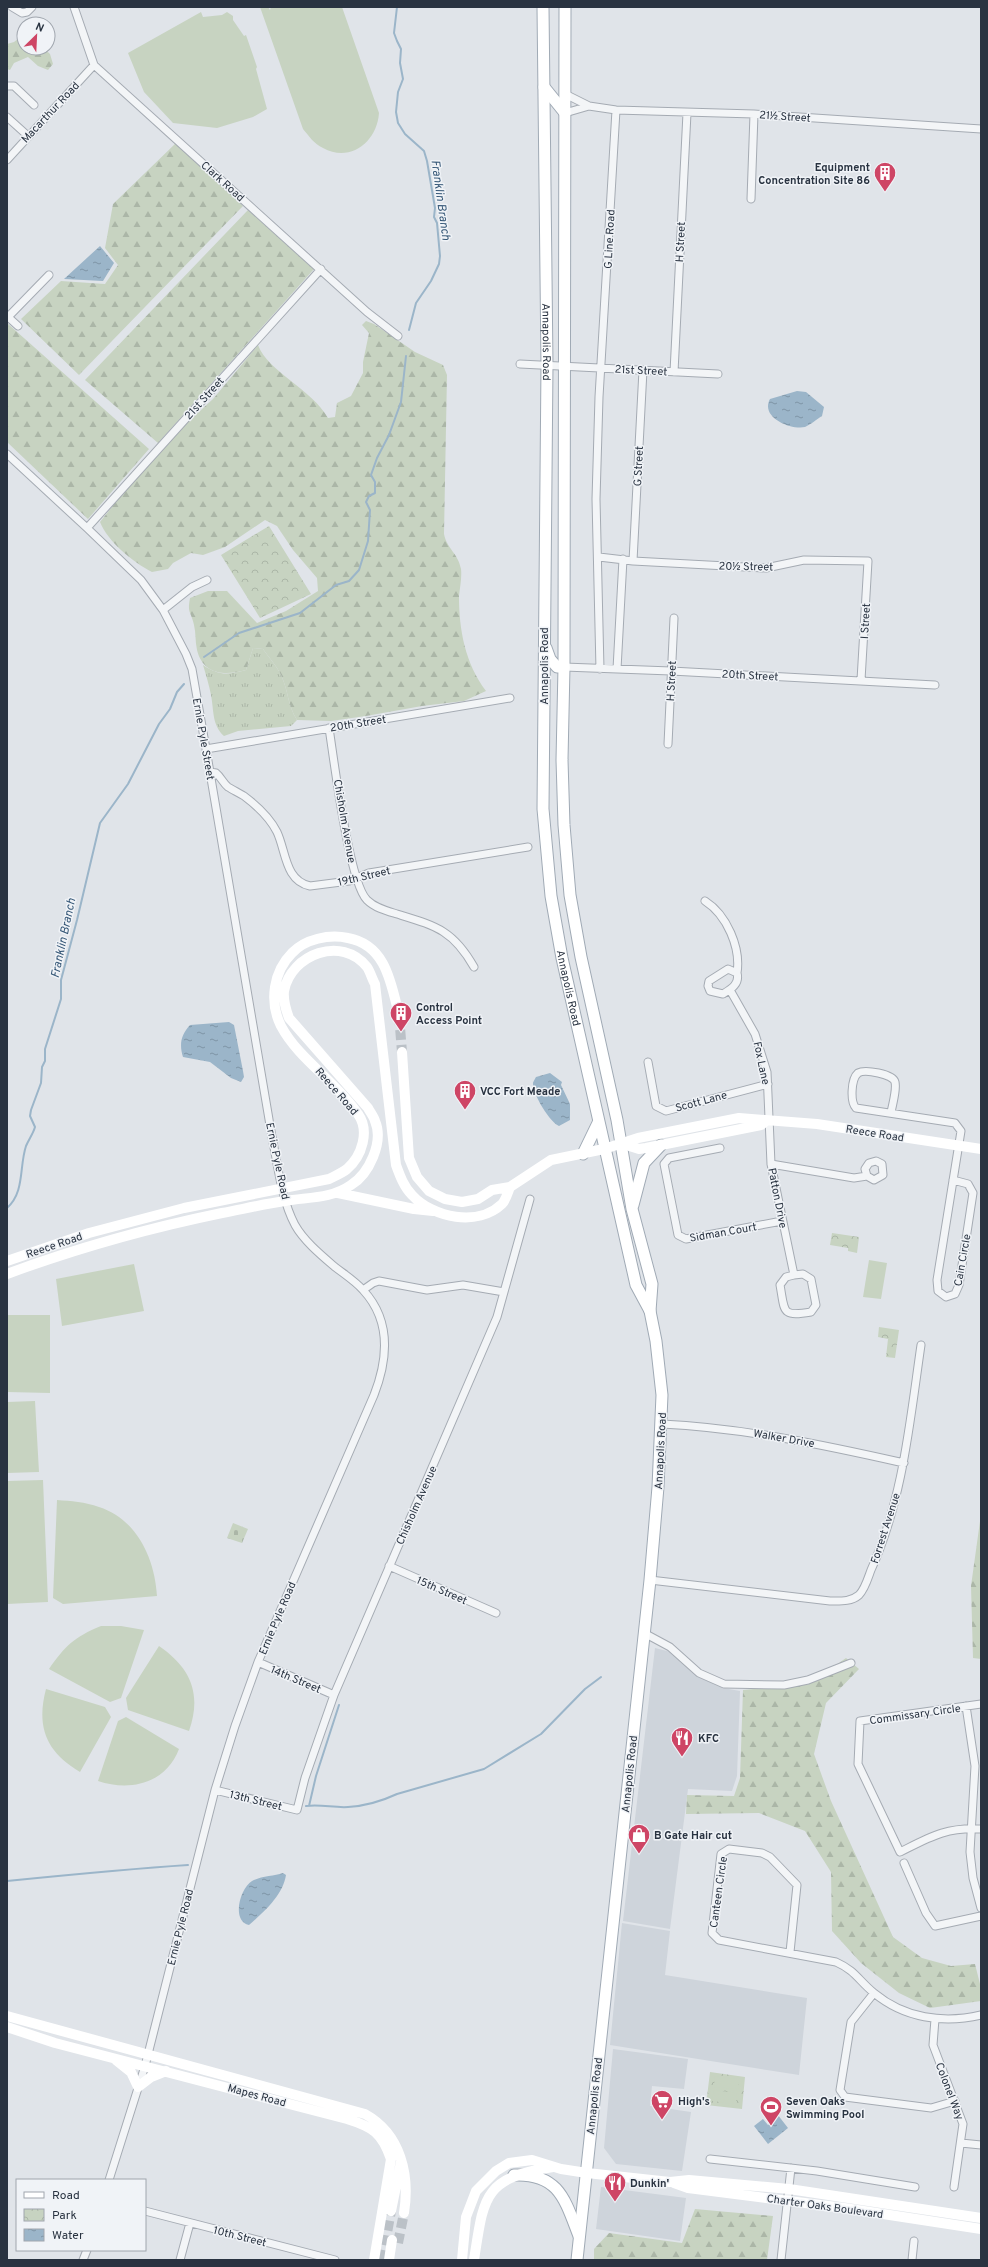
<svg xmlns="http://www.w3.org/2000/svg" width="988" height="2267" font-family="Overpass,sans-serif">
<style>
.built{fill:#ced4db}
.grass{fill:url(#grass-tufts)}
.forest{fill:url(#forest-firs)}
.cemetery{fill:url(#cemetery-stones)}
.park{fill:url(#park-crowns)}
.pitch{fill:#c7d3c1}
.water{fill:url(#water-ripples)}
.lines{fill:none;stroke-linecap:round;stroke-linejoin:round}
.stream{stroke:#9bb5c9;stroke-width:2}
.secondary-tunnel{stroke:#bbc1c7;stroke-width:10;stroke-dasharray:10 5;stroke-linecap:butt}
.street-casing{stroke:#a5abb3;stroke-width:9}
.primary-casing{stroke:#a0aab5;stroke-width:13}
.street{stroke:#f3f5f7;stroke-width:7}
.secondary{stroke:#fff;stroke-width:10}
.primary{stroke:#fff;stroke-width:11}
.labels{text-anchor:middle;stroke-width:3;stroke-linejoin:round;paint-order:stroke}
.street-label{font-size:11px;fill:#293341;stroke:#f0f3f7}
.poi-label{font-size:11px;font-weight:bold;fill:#293341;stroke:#f0f3f7;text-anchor:start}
.water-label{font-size:12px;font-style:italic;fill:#335575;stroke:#f0f3f7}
</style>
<defs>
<pattern id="grass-tufts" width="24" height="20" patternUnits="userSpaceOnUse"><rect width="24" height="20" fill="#c7d3c1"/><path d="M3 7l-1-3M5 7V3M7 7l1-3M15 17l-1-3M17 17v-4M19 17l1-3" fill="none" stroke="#abb6a7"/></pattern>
<pattern id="forest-firs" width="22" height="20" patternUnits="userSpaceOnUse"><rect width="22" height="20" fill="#c7d3c1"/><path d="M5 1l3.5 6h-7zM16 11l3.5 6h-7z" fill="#abb6a7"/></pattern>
<pattern id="cemetery-stones" width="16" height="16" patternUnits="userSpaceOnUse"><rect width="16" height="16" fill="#c7d3c1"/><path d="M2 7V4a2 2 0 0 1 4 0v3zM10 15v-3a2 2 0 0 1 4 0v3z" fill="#abb6a7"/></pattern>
<pattern id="park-crowns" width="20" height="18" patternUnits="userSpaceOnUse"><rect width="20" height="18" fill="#c7d3c1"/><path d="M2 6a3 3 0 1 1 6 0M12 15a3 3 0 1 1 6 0" fill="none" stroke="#abb6a7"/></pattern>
<pattern id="water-ripples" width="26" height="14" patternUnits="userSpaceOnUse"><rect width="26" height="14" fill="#9bb5c9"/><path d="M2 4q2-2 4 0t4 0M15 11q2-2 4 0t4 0" fill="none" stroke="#7e94a5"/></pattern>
</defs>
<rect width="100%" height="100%" fill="#e0e4e9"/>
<path class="built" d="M655,1648L671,1652L697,1676L723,1688L740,1691L737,1776L732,1791L688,1789L670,1929L623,1921Z
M622,1923L670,1931L665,1975L807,1998L799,2075L610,2045Z
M613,2049L688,2059L684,2089L652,2086L650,2106L691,2112L682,2171L616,2164L604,2148Z
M601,2187L686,2198L680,2241L596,2229Z"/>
<path class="grass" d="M253,648L263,649C269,658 277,666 281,675C289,692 287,704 297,720L291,726L238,731L224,736C212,725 214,711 211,695C209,685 206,675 203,665C220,676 227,675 246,670Z"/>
<path class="forest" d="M24,34V48H44L50,54L53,64L48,70L38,66L28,57L14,63L10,70L7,69V44L14,42Z
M176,143L243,206L79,375L21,319L61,281L105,284L118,265L105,248L113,204Z
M248,210L314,269L158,443L85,380Z
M366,321L374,324L415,352L443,365L447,375L444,534C447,549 458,553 461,569C462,577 460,587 459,596C459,630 465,663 486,691L464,701L422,706L366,716L331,721L297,720C287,704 289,692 281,675C277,666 269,658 263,649L253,648L246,670C225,676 203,675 197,650C195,641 196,633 194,625C191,611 187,614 190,598L208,591H227L257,623L286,611L318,591L317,578L293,550L277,526L265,520L225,547L203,555L191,553L173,563L168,569L152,572C133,562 108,542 100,522L126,489L189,421L213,399L258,345C268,372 312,389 328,418L335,417L337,403L351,396L363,373V362L369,333L362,325Z
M7,323L149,449L88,519L7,442Z
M981,1514V1659L973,1658L971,1586Z
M846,1658L859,1669L826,1703L814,1754L831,1801L893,1937L922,1958L951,1966L975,1964L981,1988V2001L930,2008L899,1993L861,1963L832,1931L831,1872L805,1831L759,1813L686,1814L687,1795L734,1796L740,1778L743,1690L809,1684Z
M695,2209L773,2216L767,2260L594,2259V2249L609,2233L682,2243Z"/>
<path class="cemetery" d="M233,1523L248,1529L242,1543L227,1538Z"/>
<path class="park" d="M269,526L311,594L260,618L221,555Z
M832,1233L859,1237L857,1253L848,1251V1248L830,1245Z
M879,1327L899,1330L895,1358L886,1357L888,1339L878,1337Z
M710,2072L745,2077L742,2109L706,2105Z"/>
<path class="pitch" d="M260,7H268L270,10L271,7H342L379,113C377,142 350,163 323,148C314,144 309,136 303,129Z
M201,12L203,17L222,15L227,12L233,16V20L244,36L246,35L257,67L256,69L267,109L253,117L217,128L173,123L144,92L128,53Z
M869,1260L887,1263L881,1299L863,1297Z
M134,1264L144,1311L62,1326L56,1279Z
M7,1315H50V1393L7,1392Z
M35,1401L39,1472L7,1473V1402Z
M43,1480L48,1602L7,1604V1481Z
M57,1500C71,1501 85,1502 99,1507C137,1519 155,1559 157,1596L63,1604L53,1598Z
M101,1626H121L144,1630L121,1698L110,1702L49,1669C65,1646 74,1637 101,1626Z
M159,1646C191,1668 202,1694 189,1731L128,1710L126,1698Z
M46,1689L105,1707L111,1717L80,1772C46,1752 36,1727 46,1689Z
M126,1717L179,1749C166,1783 131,1792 98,1781L118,1721Z
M715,2076L739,2079L738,2089L714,2087Z
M714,2090L737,2093L736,2104L712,2101Z"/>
<path class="water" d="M100,246L114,263L103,281L64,279Z
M797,391L806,392L824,407L822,416C817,419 810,425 805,427C790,430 760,417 770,399Z
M229,1022L234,1025L243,1071L244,1077L241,1082L231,1078L210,1062L183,1057C179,1044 181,1035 190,1025Z
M550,1073L562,1082L561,1085L570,1104V1120L559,1126C550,1123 532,1093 533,1083C533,1082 536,1077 536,1077Z
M283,1873L286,1875C283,1895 264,1912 249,1925C231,1921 240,1888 252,1881C261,1876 274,1876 283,1873Z
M774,2110L788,2128L768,2144L754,2126L763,2119L768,2125L774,2121L769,2114Z"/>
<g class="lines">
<path class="stream" d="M397,7L394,33L397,41L401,49L400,63L403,79L398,92L396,112L398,123L405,134L424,151L427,161L435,208L434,217L437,223L440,256L439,264L431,281L416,303L409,330
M204,657L239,633L300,613L336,585L349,581L359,570L368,541L370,510L366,502L369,496L375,493V482L371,475L377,458L389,435L401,402L406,356
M7,1208C25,1192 19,1167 26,1146C29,1139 33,1134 35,1127L30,1116L31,1110L41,1083L42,1067L45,1061V1049L61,999V980L77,920L100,823L128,784L159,724L170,709L177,692L184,684
M306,1806C321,1804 334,1808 348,1807C365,1806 382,1801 397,1794L484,1769L541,1734L585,1689L601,1677
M309,1806L316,1776L339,1705
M7,1881C67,1875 127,1869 188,1865"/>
<path class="secondary-tunnel" d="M399,1015L402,1052
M398,2243L404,2213
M382,2260L391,2211"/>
<g class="street-casing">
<path id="street" d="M12,7L22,13L27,12L32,7
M74,7L94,65L367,312L398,336
M7,86H14L34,105
M565,94L589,106L616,110L754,114L981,129
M565,113L589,106
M7,117L28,136
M7,160L94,65
M751,199L754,114
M7,316L18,326
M8,317L49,275
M520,364L718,374
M674,372L687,113
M7,454L87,528L141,580L163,610L186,654L192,669L206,749L272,1137C278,1166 281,1198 295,1225C304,1241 321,1255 335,1267C344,1274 355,1281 363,1290C391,1320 388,1359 374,1395L258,1662L235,1726L215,1790L145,2066L109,2180
M87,528L321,269
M599,557L633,561L766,568L804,560L868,561L861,680
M633,561L643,370
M163,610L192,587L207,580
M564,667L671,671L935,685
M600,669L596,499L599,397L616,110
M617,669L623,559
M329,728C334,760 349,882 367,900C375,908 387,911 397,914C436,926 453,930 474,967
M668,744L674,618
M206,749L510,698
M210,772L216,773C221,777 223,783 228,787C233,790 239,793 244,796C256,805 270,818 277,832C286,851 285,881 310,886L349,881L369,873L528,847
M705,901C727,915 741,948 737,973
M728,969L737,973C740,984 731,989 723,994L710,991L708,986L709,981Z
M730,990L755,1034L767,1072L771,1164L794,1275L786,1277L780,1285C785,1312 781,1317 811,1312L816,1305L811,1279L803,1274L794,1275
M648,1062L656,1106L666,1111L768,1084
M891,1113C892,1105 897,1091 895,1082C893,1074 865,1069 858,1073C851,1079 850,1102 856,1108L955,1123L961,1131L937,1280L938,1291L946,1297L955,1294L959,1285L973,1193L968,1184L953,1180
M720,1148L669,1158L664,1164L678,1235L686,1239L782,1221
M771,1164L854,1178L867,1176L874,1180L883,1175L882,1164L876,1161L869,1163L865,1169L867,1176
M363,1290L373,1283L379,1281L427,1290L463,1285L504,1292
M662,1424C744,1428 824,1445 904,1463
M389,1566L496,1613
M650,1580L830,1601C840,1601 851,1602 859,1595C865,1589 868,1578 871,1570C903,1500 910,1420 921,1345
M644,1633L670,1647L699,1673L724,1684L784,1685L808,1680L851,1663
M258,1662L334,1695
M981,1704L860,1721L858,1764L900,1852C930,1837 946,1827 981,1829
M966,1706L975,1766L970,1852L973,1878L981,1908
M215,1790L297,1810L305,1778L334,1695L497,1317L530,1199
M904,1863L926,1913L935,1926L981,1916
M790,1952L797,1885L770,1857L762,1853L729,1849L721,1854L712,1933L719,1940L836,1962C856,1971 858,1980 874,1993C904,2018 943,2024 981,2015
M874,1993L851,2022L840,2090L845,2097L931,2108L955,2101
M935,2019L933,2045L963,2124L954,2187
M961,2143L981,2145
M710,2159L817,2171L915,2187
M145,2211L335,2260
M83,2260L87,2250
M180,2260L190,2223
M781,2260L791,2168
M912,2260L914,2241"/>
</g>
<g class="primary-casing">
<g id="primary">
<path id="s1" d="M543,7L547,365L543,809L551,896L562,958L636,1285L650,1311"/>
<path d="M565,7L564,667L562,760L564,825L570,895L581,957L617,1120L632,1209L652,1284L650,1311L656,1341L662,1395L658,1487L650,1580L577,2260"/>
<path d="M544,87L565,113"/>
<path d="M546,648L550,659L557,667H564"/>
<path d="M583,1154L598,1123"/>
<path d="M633,1205L644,1163L661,1145"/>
<path d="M514,2175C559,2173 565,2200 579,2236"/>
</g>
</g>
<use href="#street" class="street"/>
<path class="secondary" d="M402,1052L409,1158L417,1177L429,1191L445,1199L462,1202L478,1199L492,1190L510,1187L551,1160L604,1149L638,1138L739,1118L817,1124L981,1149
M620,1143L639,1149L646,1148L761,1125L766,1121
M338,1193L414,1209L433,1211
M7,1261L89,1233L184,1208L329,1179C335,1176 342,1173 347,1169C362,1156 370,1131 358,1114C337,1082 299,1060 281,1026C275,1014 273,1000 275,987C277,974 282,963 292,953C305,939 329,934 348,938C386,945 391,983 399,1015
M7,1274C77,1248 149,1228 222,1213C243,1209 264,1204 285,1201C308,1197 331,1199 351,1185C369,1174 384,1142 375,1121C374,1117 370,1112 368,1108L289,1018C286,1010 283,1000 284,991C291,954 342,935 367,967C370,971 372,979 375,984L396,1165C400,1176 404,1187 412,1195C433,1218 478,1227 502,1204C506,1200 508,1192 510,1187
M7,2016L365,2114C401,2134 410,2175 404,2213
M7,2027L55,2043L347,2119C373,2127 382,2133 391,2159L374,2260
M116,2060L131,2072L138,2087L151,2077L166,2071
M674,2183L688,2188L844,2208L981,2229
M391,2211L401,2162
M389,2260L392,2240
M462,2260L466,2217L476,2191L496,2171L509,2163L532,2160L561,2169L587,2173L670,2182L689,2180L789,2189L981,2218
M474,2260C484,2196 483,2178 553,2167"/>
<use href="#primary" class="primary"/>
</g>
<defs>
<g id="building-pin" transform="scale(1.15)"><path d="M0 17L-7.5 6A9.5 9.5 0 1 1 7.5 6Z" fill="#ce4565" stroke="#f0f3f7"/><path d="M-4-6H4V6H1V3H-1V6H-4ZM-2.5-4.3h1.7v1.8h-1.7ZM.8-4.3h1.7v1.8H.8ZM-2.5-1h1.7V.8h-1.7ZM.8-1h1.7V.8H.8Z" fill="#fff"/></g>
<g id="restaurant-pin" transform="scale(1.15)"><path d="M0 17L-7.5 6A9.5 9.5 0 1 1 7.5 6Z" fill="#ce4565" stroke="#f0f3f7"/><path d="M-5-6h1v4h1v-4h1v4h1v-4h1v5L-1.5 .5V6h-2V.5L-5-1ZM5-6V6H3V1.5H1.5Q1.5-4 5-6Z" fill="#fff"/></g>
<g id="shop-pin" transform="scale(1.15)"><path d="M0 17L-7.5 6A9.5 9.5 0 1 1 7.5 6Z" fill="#ce4565" stroke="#f0f3f7"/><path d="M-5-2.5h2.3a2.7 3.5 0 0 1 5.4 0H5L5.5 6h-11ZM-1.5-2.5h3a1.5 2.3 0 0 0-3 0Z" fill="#fff"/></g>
<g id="supermarket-pin" transform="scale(1.15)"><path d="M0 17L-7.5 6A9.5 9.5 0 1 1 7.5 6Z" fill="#ce4565" stroke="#f0f3f7"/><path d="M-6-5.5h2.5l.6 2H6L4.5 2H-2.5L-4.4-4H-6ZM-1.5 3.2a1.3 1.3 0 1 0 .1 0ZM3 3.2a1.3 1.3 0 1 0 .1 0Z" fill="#fff"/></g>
<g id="stadium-pin" transform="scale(1.15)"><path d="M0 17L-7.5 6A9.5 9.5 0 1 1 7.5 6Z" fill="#ce4565" stroke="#f0f3f7"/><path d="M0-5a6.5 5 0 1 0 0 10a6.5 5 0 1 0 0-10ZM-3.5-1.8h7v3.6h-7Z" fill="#fff"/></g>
</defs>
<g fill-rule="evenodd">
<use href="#building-pin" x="885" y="173"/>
<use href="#building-pin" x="401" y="1013"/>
<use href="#building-pin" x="465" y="1091"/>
<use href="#restaurant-pin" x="682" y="1738"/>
<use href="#shop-pin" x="639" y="1835"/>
<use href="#supermarket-pin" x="662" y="2101"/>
<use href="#stadium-pin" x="771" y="2107"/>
<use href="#restaurant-pin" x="615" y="2183"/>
</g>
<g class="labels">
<g class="street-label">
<text transform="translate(50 112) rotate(-47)" y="4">Macarthur Road</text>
<text transform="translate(785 116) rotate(4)" y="4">21½ Street</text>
<text transform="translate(223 181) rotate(42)" y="4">Clark Road</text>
<text transform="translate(609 239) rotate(-87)" y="4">G Line Road</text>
<text transform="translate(680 242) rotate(-87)" y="4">H Street</text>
<text dy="4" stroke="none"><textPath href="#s1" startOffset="335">Annapolis Road</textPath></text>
<text transform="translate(641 370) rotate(3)" y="4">21st Street</text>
<text transform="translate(204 398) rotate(-48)" y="4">21st Street</text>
<text transform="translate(638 466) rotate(-87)" y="4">G Street</text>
<text transform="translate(746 566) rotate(1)" y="4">20½ Street</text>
<text transform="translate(865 621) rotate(-87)" y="4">I Street</text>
<text transform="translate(544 666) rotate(-90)" y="4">Annapolis Road</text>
<text transform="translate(750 675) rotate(3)" y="4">20th Street</text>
<text transform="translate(671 681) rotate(-87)" y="4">H Street</text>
<text transform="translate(358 723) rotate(-9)" y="4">20th Street</text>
<text transform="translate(204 739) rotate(80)" y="4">Ernie Pyle Street</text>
<text transform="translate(345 821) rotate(80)" y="4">Chisholm Avenue</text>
<text transform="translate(364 876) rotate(-13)" y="4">19th Street</text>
<text dy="4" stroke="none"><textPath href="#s1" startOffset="983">Annapolis Road</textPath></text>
<text transform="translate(762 1063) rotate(78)" y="4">Fox Lane</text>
<text transform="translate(337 1091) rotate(49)" y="4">Reece Road</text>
<text transform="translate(701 1101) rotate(-15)" y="4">Scott Lane</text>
<text transform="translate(875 1133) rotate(9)" y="4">Reece Road</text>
<text transform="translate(278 1161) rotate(78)" y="4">Ernie Pyle Road</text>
<text transform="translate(778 1198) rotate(79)" y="4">Patton Drive</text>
<text transform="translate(723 1232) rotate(-10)" y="4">Sidman Court</text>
<text transform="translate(54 1245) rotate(-19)" y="4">Reece Road</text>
<text transform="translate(962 1260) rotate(-80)" y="4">Cain Circle</text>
<text transform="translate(784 1438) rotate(10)" y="4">Walker Drive</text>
<text transform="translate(660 1451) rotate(-87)" y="4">Annapolis Road</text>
<text transform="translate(416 1505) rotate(-66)" y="4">Chisholm Avenue</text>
<text transform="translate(885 1528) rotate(-72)" y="4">Forrest Avenue</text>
<text transform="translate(442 1590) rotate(24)" y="4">15th Street</text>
<text transform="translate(277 1618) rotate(-67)" y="4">Ernie Pyle Road</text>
<text transform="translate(296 1679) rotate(23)" y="4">14th Street</text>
<text transform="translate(915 1714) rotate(-8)" y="4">Commissary Circle</text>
<text transform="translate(629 1774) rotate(-84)" y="4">Annapolis Road</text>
<text transform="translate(256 1800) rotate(14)" y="4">13th Street</text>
<text transform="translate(718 1892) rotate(-82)" y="4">Canteen Circle</text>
<text transform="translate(180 1927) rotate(-76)" y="4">Ernie Pyle Road</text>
<text transform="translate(950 2091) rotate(69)" y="4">Colonel Way</text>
<text transform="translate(257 2095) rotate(15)" y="4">Mapes Road</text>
<text transform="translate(594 2096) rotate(-84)" y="4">Annapolis Road</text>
<text transform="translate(825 2206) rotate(8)" y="4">Charter Oaks Boulevard</text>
<text transform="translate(240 2236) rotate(14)" y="4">10th Street</text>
</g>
<g class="poi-label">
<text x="870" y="171" text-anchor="end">Equipment<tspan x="870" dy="13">Concentration Site 86</tspan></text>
<text x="416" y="1011">Control<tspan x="416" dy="13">Access Point</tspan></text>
<text x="480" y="1095">VCC Fort Meade</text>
<text x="698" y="1742">KFC</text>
<text x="654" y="1839">B Gate Hair cut</text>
<text x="678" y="2105">High's</text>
<text x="786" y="2105">Seven Oaks<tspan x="786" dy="13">Swimming Pool</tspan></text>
<text x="630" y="2187">Dunkin'</text>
</g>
<g class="water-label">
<text transform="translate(441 200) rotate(82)" y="4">Franklin Branch</text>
<text transform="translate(63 938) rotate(-78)" y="4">Franklin Branch</text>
</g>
</g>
<rect width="988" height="2267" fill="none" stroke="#293341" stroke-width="16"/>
<rect x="16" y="2179" width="130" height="72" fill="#f0f3f7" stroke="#a0a6ae"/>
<rect x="24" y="2192" width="20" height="6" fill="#ffffff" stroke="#a0a6ae"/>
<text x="52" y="2199" font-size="12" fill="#293341">Road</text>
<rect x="24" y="2209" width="20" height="12" fill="url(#park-crowns)" stroke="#a0a6ae"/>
<text x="52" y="2219" font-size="12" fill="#293341">Park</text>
<rect x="24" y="2229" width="20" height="12" fill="url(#water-ripples)" stroke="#a0a6ae"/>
<text x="52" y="2239" font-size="12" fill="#293341">Water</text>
<g transform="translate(36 36) rotate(24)"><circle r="19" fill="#f0f3f7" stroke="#a0a6ae"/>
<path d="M0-3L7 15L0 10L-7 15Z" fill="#ce4565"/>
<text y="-6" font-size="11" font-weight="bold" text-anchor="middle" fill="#293341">N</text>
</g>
</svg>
